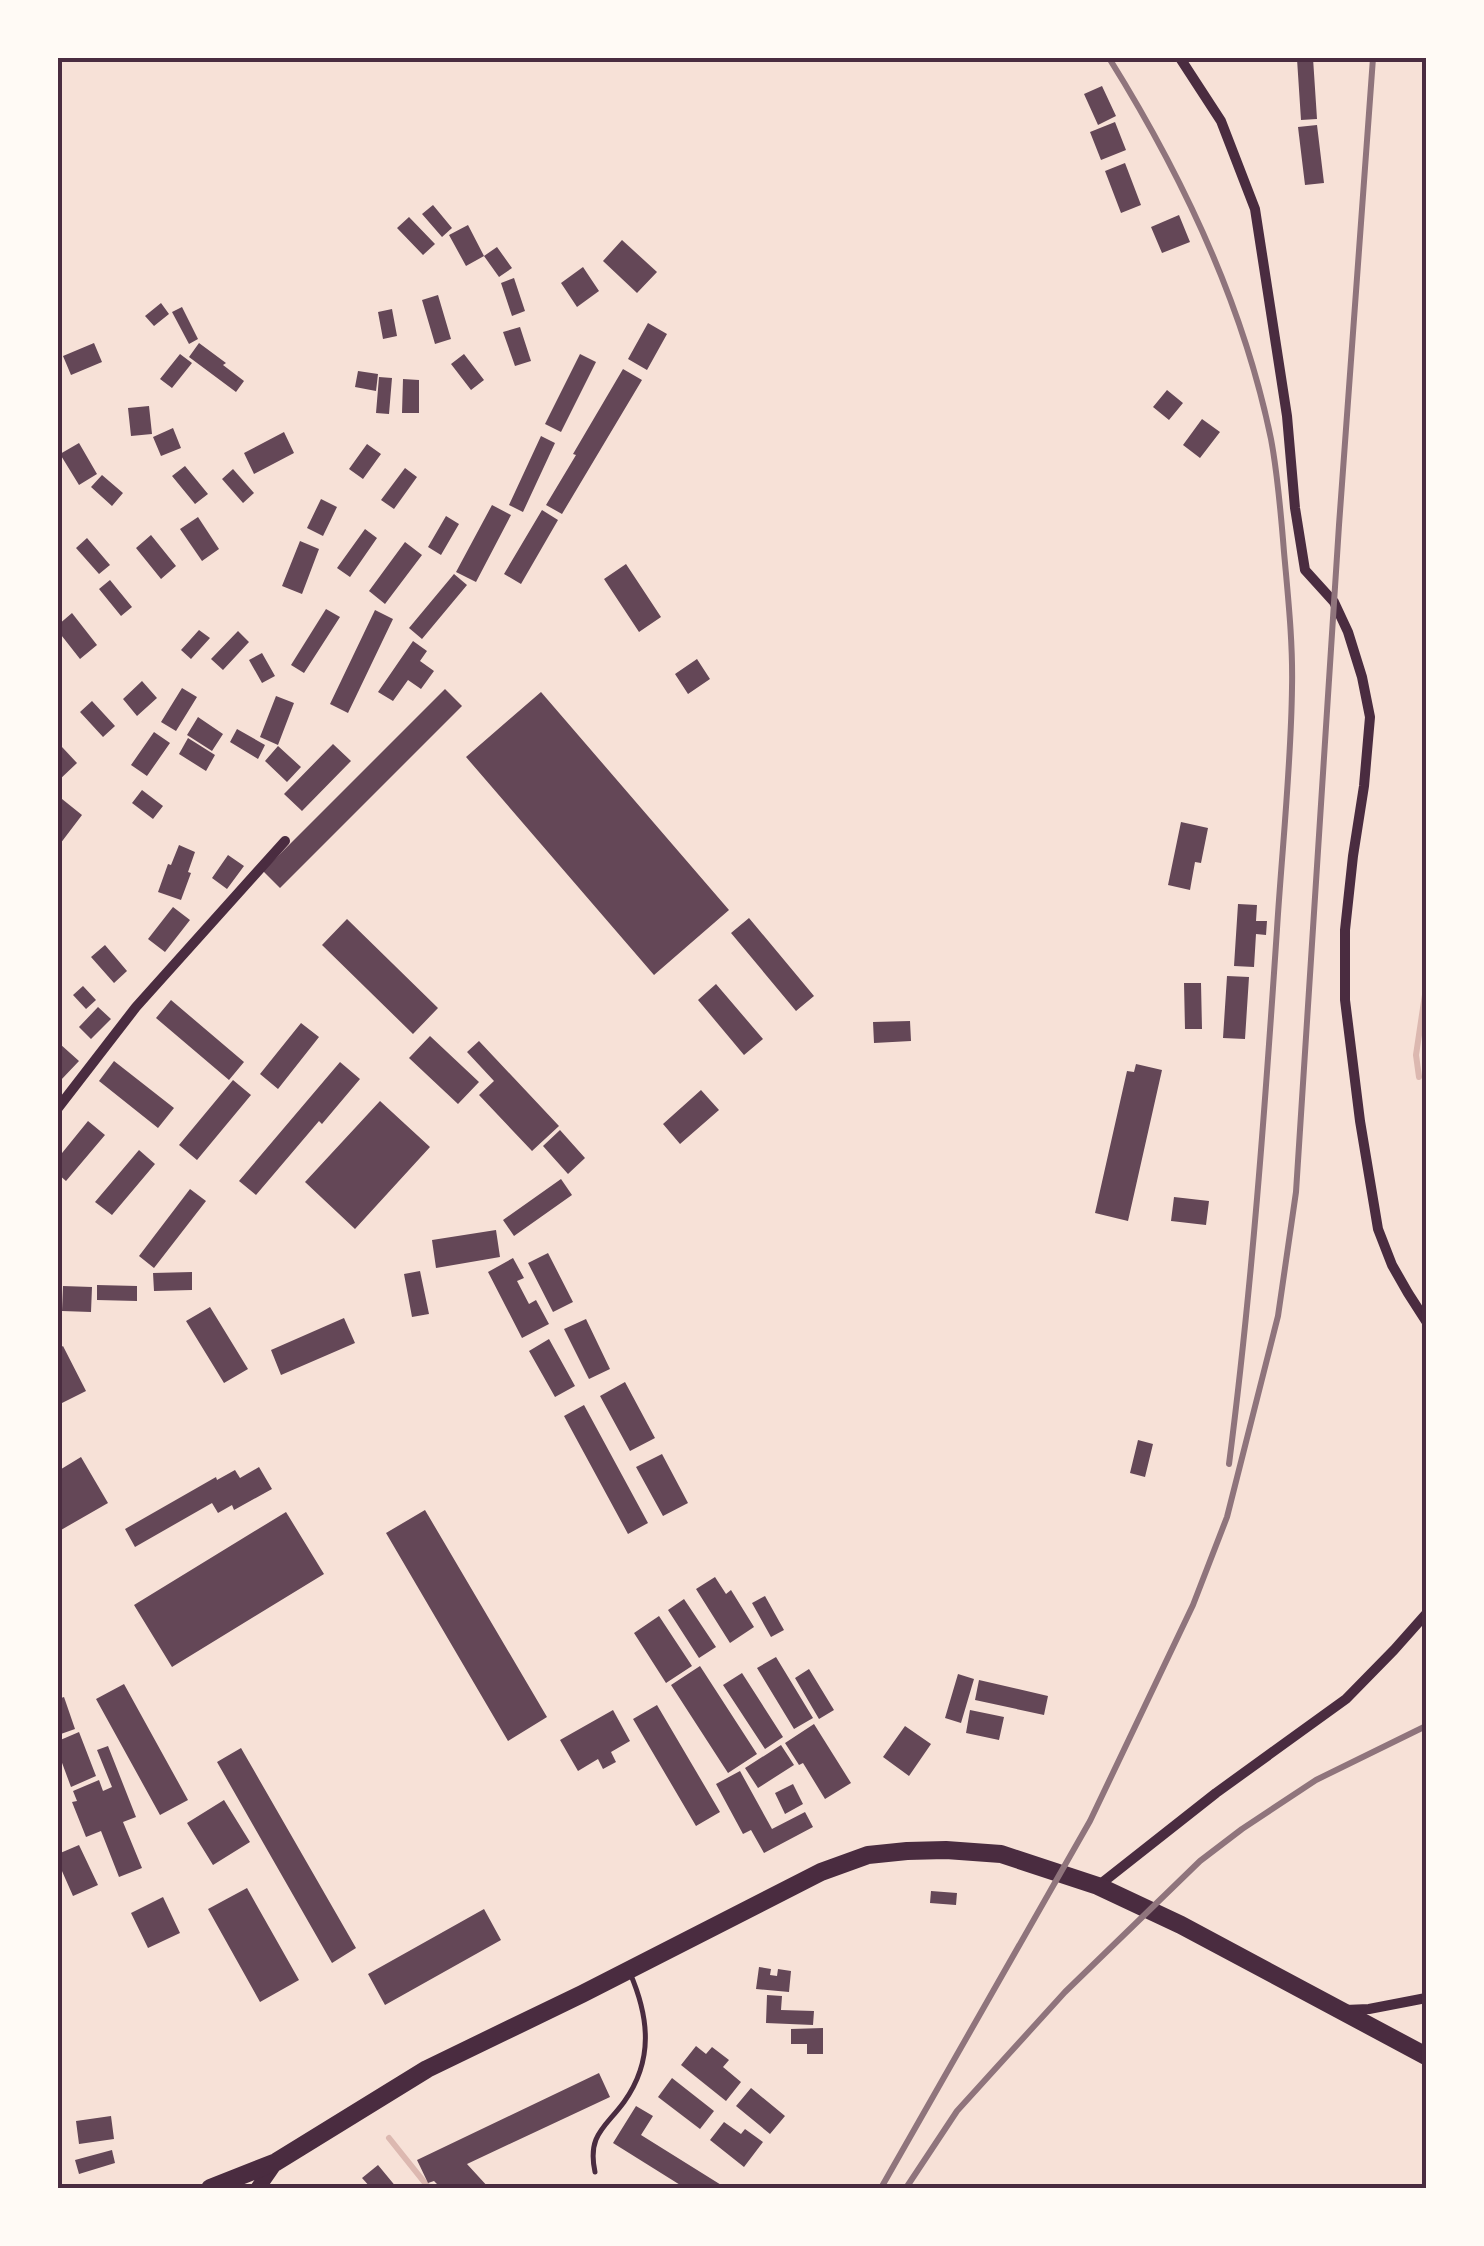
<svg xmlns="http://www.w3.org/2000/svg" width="1484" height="2246" font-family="Commissioner,sans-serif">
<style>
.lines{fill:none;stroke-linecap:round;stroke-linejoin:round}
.stream{stroke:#dcb8b0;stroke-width:6}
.building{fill:#644757}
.service{stroke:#4a2c40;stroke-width:5}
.minor{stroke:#4a2c40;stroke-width:10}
.secondary{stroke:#4a2c40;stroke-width:15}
.primary{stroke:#4a2c40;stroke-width:18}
.rail{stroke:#8f747c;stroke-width:6}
.neatline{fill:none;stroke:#4a2c40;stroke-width:4}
</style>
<rect width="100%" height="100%" fill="#f7e1d7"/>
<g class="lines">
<path class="stream" d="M1419,1077L1416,1055L1426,988
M389,2138L429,2188"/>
</g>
<path class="building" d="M1313,58L1317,119L1301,120L1297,59Z
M1102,86L1116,116L1098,125L1084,94Z
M1115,122L1126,150L1101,160L1090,132Z
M1317,125L1324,183L1305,185L1298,127Z
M1125,163L1141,205L1121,213L1105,171Z
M433,205L452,228L442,237L422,214Z
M1179,215L1190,242L1162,253L1151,227Z
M409,217L435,244L423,255L397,228Z
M468,225L484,256L466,266L449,235Z
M622,240L657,272L637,293L603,261Z
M497,247L512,268L499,277L484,256Z
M583,267L599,291L577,307L561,283Z
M514,278L525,311L512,316L501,283Z
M438,295L451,339L435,344L422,300Z
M161,303L169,314L154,326L145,316Z
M182,307L198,339L189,344L172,312Z
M392,309L397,336L383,339L378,312Z
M648,323L667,334L647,370L628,359Z
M520,327L531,361L515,366L503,332Z
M94,343L102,362L71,375L63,356Z
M199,343L226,363L223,365L244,381L236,392L189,357Z
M180,354L192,363L172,388L160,379Z
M464,354L484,380L471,390L451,364Z
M580,354L596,362L561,432L545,424Z
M623,369L642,380L562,514L546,505L576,455L573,454Z
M358,371L378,374L376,391L355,387Z
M379,377L392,378L389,414L376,413Z
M403,379L419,380V413H402Z
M1167,390L1183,403L1169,420L1153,407Z
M149,406L152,434L131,436L128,408Z
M1202,419L1220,432L1200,458L1183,445Z
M173,428L181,448L161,456L153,437Z
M284,432L294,453L254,474L244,453Z
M541,436L555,443L523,512L509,505Z
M79,443L97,474L79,485L60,454Z
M367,444L381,454L363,479L349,469Z
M185,466L208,494L195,504L172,476Z
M405,468L417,477L394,509L381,500Z
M233,469L254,493L243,503L222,479Z
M102,475L123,493L112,506L91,487Z
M321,499L337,507L323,536L307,528Z
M492,505L511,515L476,582L456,572Z
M542,510L558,520L521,584L504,574Z
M446,516L459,524L441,555L428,547Z
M198,517L219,549L202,561L180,529Z
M365,529L377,538L350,577L337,568Z
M151,535L176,566L161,579L136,548Z
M87,538L110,565L99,574L76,548Z
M300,541L319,549L302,594L282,586Z
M405,542L422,555L385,604L369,591Z
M626,564L661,617L639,632L604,579Z
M454,574L467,585L422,639L409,628Z
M110,580L132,607L121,616L99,589Z
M326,609L340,617L304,673L291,665Z
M375,610L393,619L348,713L330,704Z
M72,613L97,645L80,659L58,631V625Z
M199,630L210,638L191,659L181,650Z
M238,631L249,642L223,670L211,659Z
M413,641L427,651L420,661L434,671L421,689L408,680L393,701L378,692Z
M262,653L275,676L262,683L249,660Z
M697,659L710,679L688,694L675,674Z
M142,681L157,698L137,716L123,699Z
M182,688L197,697L176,731L161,722Z
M445,689L462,706L280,888L263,871Z
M541,692L729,910L654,975L466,757Z
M276,696L294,703L278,745L260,737Z
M92,701L115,726L103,737L80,712Z
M198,717L223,734L212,751L187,735Z
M237,729L265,745L258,759L230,742Z
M154,732L170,743L147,776L131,765Z
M188,738L215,755L206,771L179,754Z
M333,744L351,761L302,811L284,794Z
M278,746L301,767L287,782L265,761Z
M62,747L77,763L58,781V752Z
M142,790L163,806L153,819L132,803Z
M62,799L82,815L60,844L58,842V805Z
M1181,822L1208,828L1201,863L1195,862L1190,890L1168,885Z
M179,845L195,852L188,872L191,873L181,900L158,892L168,864L171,865Z
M228,855L244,866L227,889L212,878Z
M1238,904L1257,905L1256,921H1267L1266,935L1256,934L1254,967L1234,966Z
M173,907L190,920L165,952L148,939Z
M749,918L814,996L796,1011L731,933Z
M347,919L438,1008L413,1034L322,945Z
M105,945L127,971L114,983L91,957Z
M1227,976L1249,977L1245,1039L1223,1038Z
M1184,983H1201L1202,1029H1185Z
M716,984L763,1039L744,1055L698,1000Z
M83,986L96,1000L86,1009L73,995Z
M171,1000L244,1062L229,1080L156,1018Z
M98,1007L111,1019L91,1039L79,1027Z
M910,1021L911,1041L874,1043L873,1022Z
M301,1023L319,1037L278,1089L260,1074Z
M430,1036L479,1082L458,1104L409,1058Z
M479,1041L559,1126L532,1151L479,1095L494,1081L467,1052Z
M60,1044L79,1061L60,1081L58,1078V1047Z
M114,1061L174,1108L158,1128L99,1081Z
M340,1062L360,1079L322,1124L319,1121L256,1195L239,1181Z
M1136,1064L1162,1070L1128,1221L1095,1213L1127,1071L1134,1072Z
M233,1080L251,1095L197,1160L179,1145Z
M701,1090L719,1110L680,1144L663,1124Z
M380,1101L430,1147L355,1229L305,1182Z
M88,1121L105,1135L66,1181L58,1174V1158Z
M560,1130L585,1158L568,1174L543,1146Z
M139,1150L155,1164L112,1215L95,1202Z
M561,1179L572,1195L514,1236L503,1220Z
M190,1189L206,1201L154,1268L139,1256Z
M1174,1197L1209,1201L1206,1225L1171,1221Z
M496,1230L500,1257L436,1268L432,1240Z
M548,1253L573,1302L553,1312L528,1263Z
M513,1258L524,1278L517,1281L529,1304L536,1300L549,1324L522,1338L488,1272Z
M420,1271L429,1314L412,1317L404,1274Z
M192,1272V1290L154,1291L153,1273Z
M97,1285L137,1286V1301L97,1300Z
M63,1286L92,1287L91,1312L62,1311Z
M210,1307L248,1369L224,1383L186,1321Z
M344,1318L355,1343L281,1375L271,1350Z
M586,1319L610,1369L589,1379L564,1329Z
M549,1339L575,1386L555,1397L529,1351Z
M63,1346L86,1391L62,1403L58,1394V1349Z
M625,1382L655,1438L630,1451L600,1396Z
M584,1405L648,1523L628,1534L564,1416Z
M1138,1440L1153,1444L1145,1477L1130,1473Z
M662,1454L688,1503L663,1516L636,1467Z
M81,1457L108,1503L61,1530L58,1525V1471Z
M259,1467L272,1489L234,1510L232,1505L218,1513L212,1503L135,1547L125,1529L216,1477L217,1480L235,1470L240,1478Z
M425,1510L547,1717L508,1741L386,1533Z
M286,1512L324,1574L172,1667L134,1605Z
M715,1577L726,1594L731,1590L754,1627L730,1643L696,1589Z
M765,1596L784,1630L771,1637L752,1603Z
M684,1599L716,1647L699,1658L668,1610Z
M659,1616L692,1666L666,1683L634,1633Z
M776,1657L813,1718L794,1729L757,1668Z
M700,1666L757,1754L728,1773L671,1685Z
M809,1669L834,1710L819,1719L795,1678Z
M742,1673L783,1737L765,1749L723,1685Z
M958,1674L974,1679L961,1723L945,1718Z
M979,1680L1048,1696L1044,1715L975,1700Z
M124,1684L188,1800L160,1815L96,1699Z
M64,1697L75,1729L58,1735V1699Z
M657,1705L720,1812L696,1826L633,1719Z
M613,1710L630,1741L611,1752L616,1762L603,1769L598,1759L578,1771L560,1740Z
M970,1710L1004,1717L999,1740L966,1733Z
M814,1724L851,1783L825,1799L803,1763L799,1765L785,1743Z
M905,1726L931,1744L909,1776L883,1757Z
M79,1732L96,1776L71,1787L58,1752V1741Z
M781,1745L794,1765L758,1788L745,1768Z
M108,1746L136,1817L123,1822L142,1868L119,1877L101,1831L86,1837L72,1802L77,1801L73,1791L99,1780L103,1791L112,1787L97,1750Z
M241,1748L356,1948L332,1963L217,1762Z
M740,1771L772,1829L805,1812L813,1827L764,1853L751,1830L743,1834L716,1784Z
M793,1784L803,1804L785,1814L775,1793Z
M224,1800L250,1842L213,1865L187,1823Z
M79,1845L98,1885L73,1896L58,1862V1854Z
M247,1888L299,1980L260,2002L208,1909Z
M931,1891L957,1893L956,1905L930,1903Z
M163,1897L180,1933L148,1948L131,1913Z
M484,1909L501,1940L385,2005L368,1974Z
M759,1967L771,1969L770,1975L777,1976L778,1969L791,1971L789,1992L756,1989Z
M767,1995L782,1996L781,2010L814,2011L813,2025L766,2023Z
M823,2028V2054H807V2044H791V2029Z
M696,2046L706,2054L712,2047L729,2060L723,2067L741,2082L726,2101L681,2065Z
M599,2073L610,2097L467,2164L489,2188H441L434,2181L428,2183L417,2160Z
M672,2078L714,2111L700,2129L658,2097Z
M751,2088L785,2116L770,2134L736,2106Z
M636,2106L653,2116L641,2135L726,2188H685L613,2143Z
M111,2116L114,2139L79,2144L76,2121Z
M724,2122L741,2134L745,2129L763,2142L744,2167L710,2140Z
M112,2150L115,2163L79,2174L75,2160Z
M378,2165L397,2188H371L362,2178Z"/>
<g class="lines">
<path class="service" d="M595,2172C587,2135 605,2128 624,2102C654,2060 649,2017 630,1973"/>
<path class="minor" d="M1180,58L1221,121L1255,209L1287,416L1295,508L1305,570L1334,602L1348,632L1362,677L1370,717L1364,786L1353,856L1345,930V1000L1360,1121L1378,1229L1392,1265L1408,1293L1426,1321
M58,1108L136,1007L285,841
M1098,1886L1216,1793L1346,1699L1394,1650L1426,1614
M1345,2010L1369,2009L1426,1998"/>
<path class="secondary" d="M258,2188L276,2162"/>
<path class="primary" d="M210,2188L276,2162L427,2069L582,1994L821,1872L868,1855L907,1851L946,1850L1001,1854L1098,1886L1181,1925L1426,2056"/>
<path class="rail" d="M1109,58C1182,175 1243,303 1271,439C1278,476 1281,514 1284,552C1288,597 1293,642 1292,688C1291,768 1282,849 1277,929C1265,1108 1252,1287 1229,1464
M881,2188L1090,1821L1193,1605L1227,1517L1278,1316L1296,1192L1339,525L1373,58
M906,2188L957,2111L1065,1992L1200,1861L1242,1829L1316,1780L1426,1726"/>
</g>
<rect width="1484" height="2246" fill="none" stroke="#fffaf5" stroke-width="120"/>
<rect x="60" y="60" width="1364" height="2126" class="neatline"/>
</svg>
